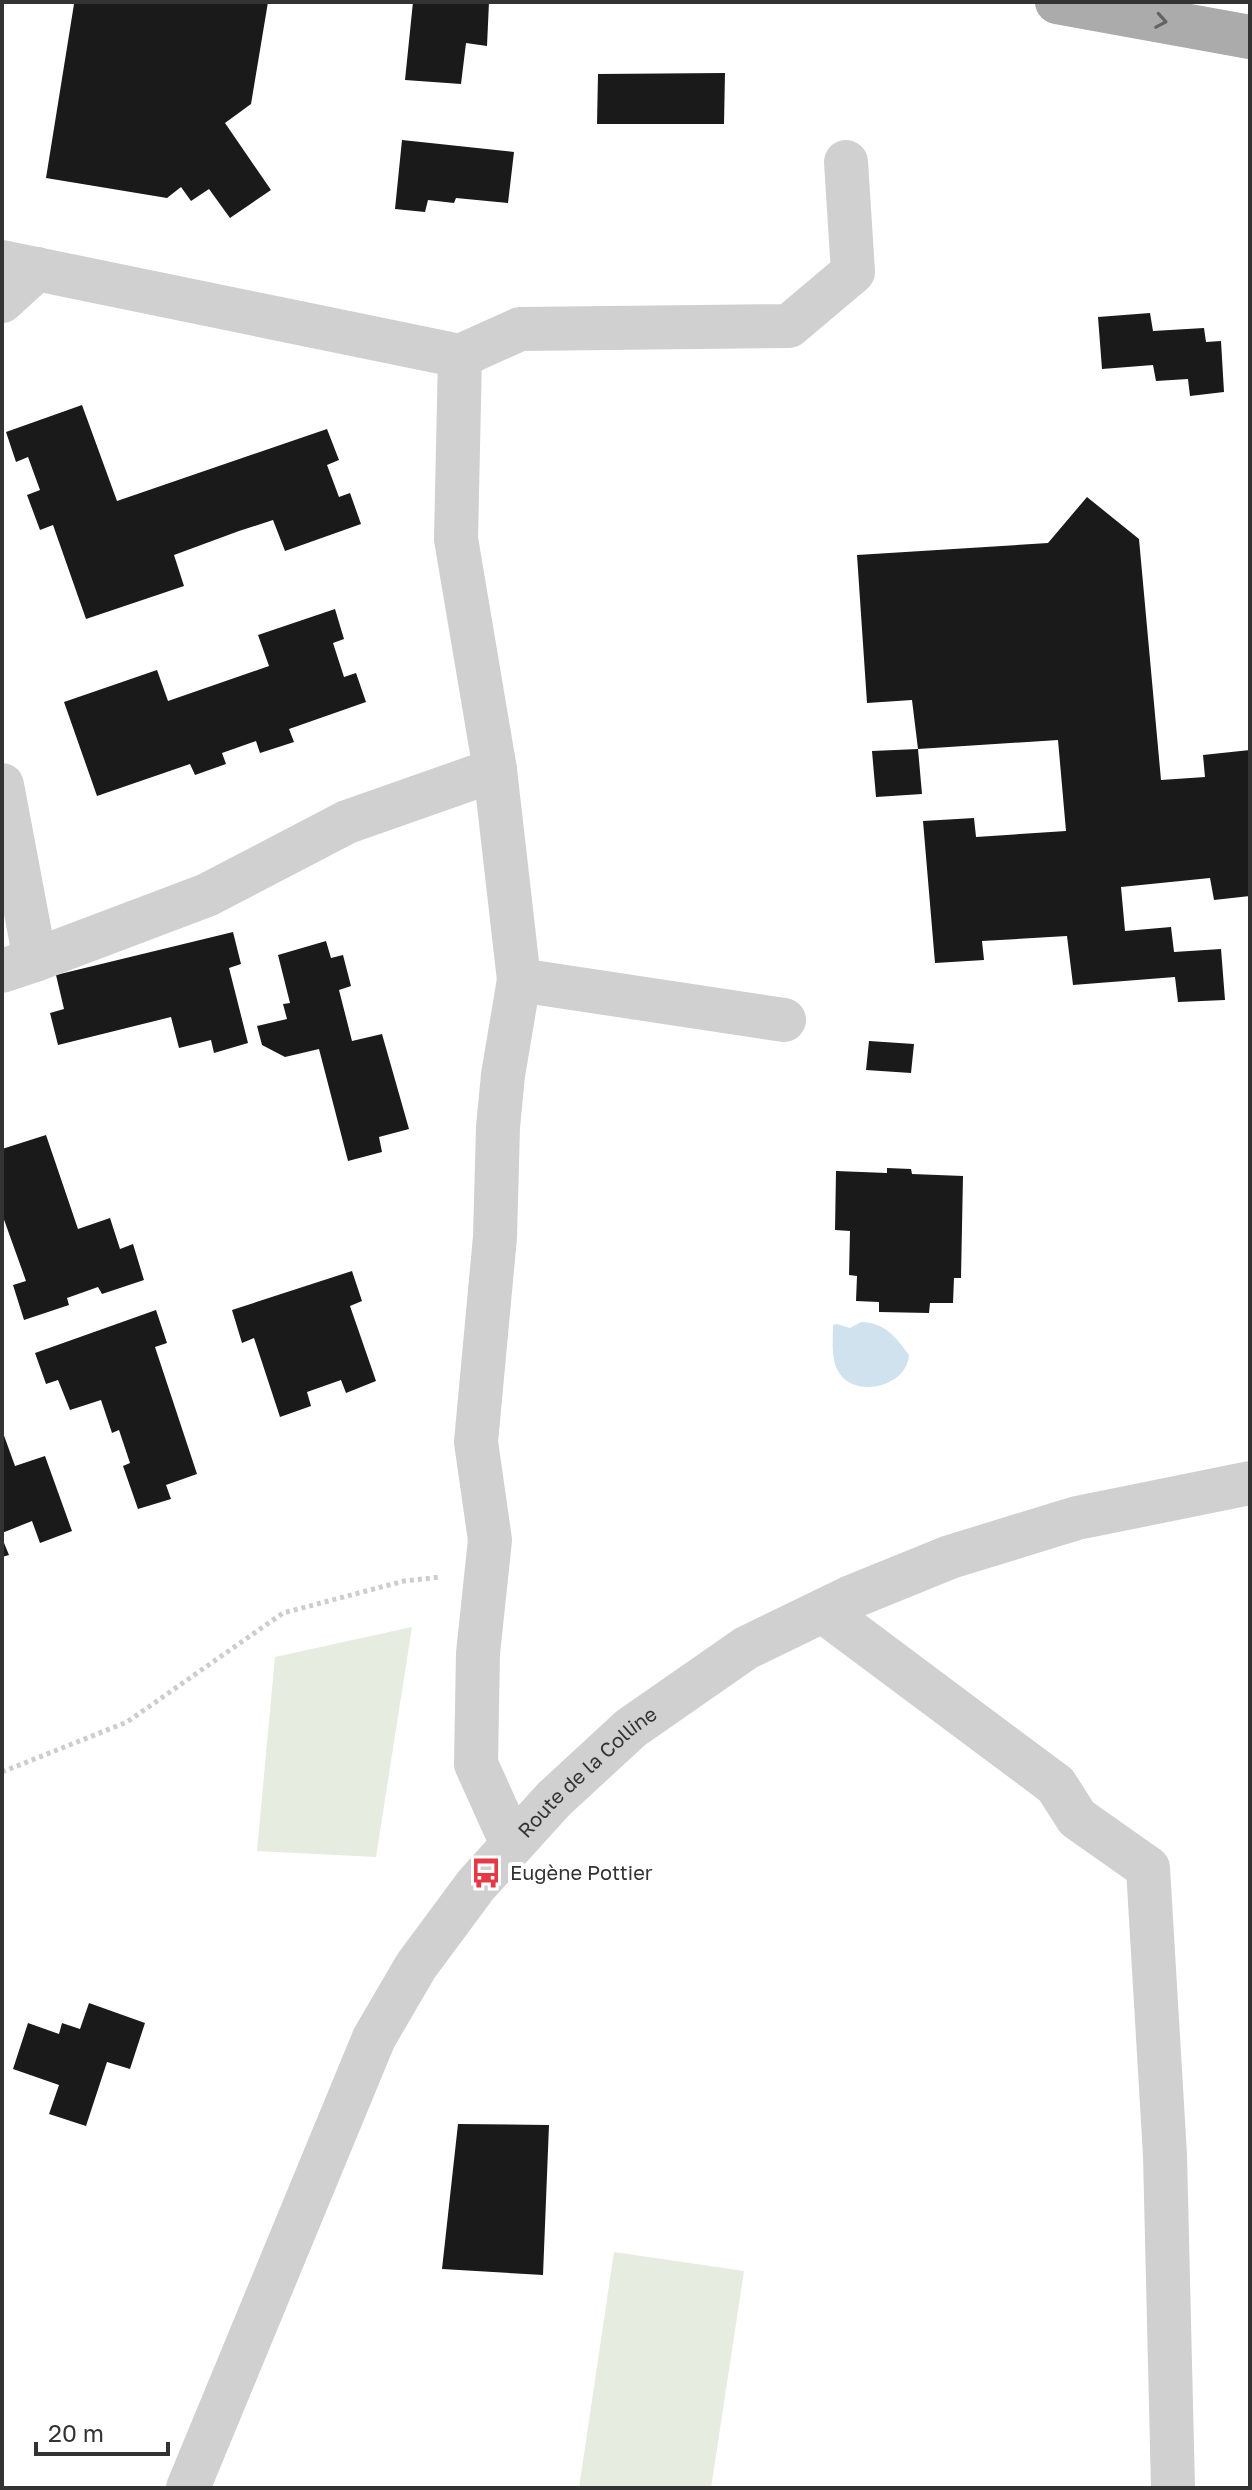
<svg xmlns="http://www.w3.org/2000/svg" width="1252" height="2490" font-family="'Golos Text',sans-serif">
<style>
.green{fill:#e6ecdf}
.water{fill:#cfe2ee}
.building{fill:#1a1a1a}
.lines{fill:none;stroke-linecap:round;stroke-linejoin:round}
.path{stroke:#cdcdcd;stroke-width:5;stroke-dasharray:4 4;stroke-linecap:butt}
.minor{stroke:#d0d0d0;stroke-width:44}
.major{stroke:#ababab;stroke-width:44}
.oneway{stroke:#636363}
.labels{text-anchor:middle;stroke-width:8;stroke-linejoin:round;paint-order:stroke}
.street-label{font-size:20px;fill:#333;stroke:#fff}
.poi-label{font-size:20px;fill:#333;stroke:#fff;text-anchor:start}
</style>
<rect width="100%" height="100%" fill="#fff"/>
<path class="green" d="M412,1627L376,1857L257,1851L275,1657Z
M614,2252L744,2271L711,2488H579Z"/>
<path class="water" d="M861,1322C884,1322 896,1337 909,1355C907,1388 851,1400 837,1369C831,1357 833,1338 833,1325L837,1324L850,1328Z"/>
<path class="building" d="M78,2H268L251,104L225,123L271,190L230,218L209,189L191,201L181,187L167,198L46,178L74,4Z
M413,2H489L487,46L466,43L461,84L405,80Z
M725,73L724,124H597L598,74Z
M402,140L514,152L508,203L456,198L454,203L428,200L425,212L395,209Z
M1150,313L1153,331L1204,328L1206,342L1221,341L1224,392L1190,396L1188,379L1156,381L1153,365L1102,369L1098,317Z
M82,405L117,501L327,429L339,460L327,465L339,497L350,493L361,524L285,551L273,520L239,531L174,555L184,586L86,619L53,525L40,530L27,495L40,490L28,457L16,462L6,432Z
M1087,497L1139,539L1161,780L1205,777L1203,755L1250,750V896L1214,900L1210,878L1121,887L1125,931L1171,927L1174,952L1221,949L1225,1000L1178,1002L1175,977L1073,985L1067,936L982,941L984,960L935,963L923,821L974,818L976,837L1066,831L1058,740L918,749L912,700L867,703L857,555L1048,543Z
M335,609L344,639L333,643L344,677L356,673L366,702L289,729L294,742L260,753L256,741L222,753L226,764L195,775L190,764L97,796L64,702L157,670L168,701L269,666L258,635Z
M918,749L922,794L876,797L872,751Z
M233,932L241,964L229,968L248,1043L214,1053L211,1040L179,1048L171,1017L58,1045L50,1013L64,1009L56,975Z
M326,941L331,958L343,955L351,986L339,990L352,1041L382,1034L409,1129L379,1137L382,1152L348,1161L319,1049L285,1057L262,1045L257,1026L287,1019L283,1004L290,1003L278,955Z
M869,1041L914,1044L911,1073L866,1070Z
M46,1135L78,1229L110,1218L120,1249L133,1244L144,1280L102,1294L98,1287L67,1298L69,1305L24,1320L13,1285L26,1281L2,1214V1149Z
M887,1168L911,1169L912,1174L963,1176L961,1278H954L953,1303H930L929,1313L879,1312V1302L856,1301L857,1276L849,1275L850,1231L835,1230L836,1171L887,1173Z
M352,1271L362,1301L350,1306L376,1381L346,1393L341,1380L307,1392L311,1406L280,1417L254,1338L242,1343L232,1310Z
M156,1310L167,1343L155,1347L197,1474L166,1485L171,1499L138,1509L123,1466L130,1463L119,1430L112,1433L101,1400L70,1410L58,1380L46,1384L35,1353Z
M2,1430L15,1466L45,1456L72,1531L40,1543L32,1521L2,1533Z
M2,1538L9,1555L2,1557Z
M89,2003L145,2023L130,2069L107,2062L86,2126L49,2114L59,2085L13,2069L28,2023L59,2034L62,2023L80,2029Z
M458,2124L549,2125L543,2275L442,2269Z"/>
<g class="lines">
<path class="path" d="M2,1772L127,1722L283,1613L404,1581L441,1577"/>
<g class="minor">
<path d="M2,262L460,356L520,329L789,326L853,272L846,162"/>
<path d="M2,301L37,269"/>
<path d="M460,356L456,539L495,770"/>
<path d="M2,785L35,960L2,971"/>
<path d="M35,960L207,895L347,822L495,770L519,980L784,1020"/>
<path d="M823,1611L1056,1785L1077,1818L1148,1868L1165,2155L1173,2488"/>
<path d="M512,1844L476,1764L478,1653L490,1540L476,1442L495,1237L498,1127L503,1075L519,980"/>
<path id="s1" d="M188,2488L374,2038L416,1966L476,1885L554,1799L631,1728L746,1648L849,1598L950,1557L1077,1518L1250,1483"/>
</g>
<path class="major" d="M1057,2L1250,37"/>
</g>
<defs><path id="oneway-chevron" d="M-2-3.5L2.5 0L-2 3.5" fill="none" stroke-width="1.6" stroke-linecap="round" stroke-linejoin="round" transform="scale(2)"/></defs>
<use class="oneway" href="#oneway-chevron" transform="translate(1161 21) rotate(10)"/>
<defs>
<g id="bus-bare" transform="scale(2.4)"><path d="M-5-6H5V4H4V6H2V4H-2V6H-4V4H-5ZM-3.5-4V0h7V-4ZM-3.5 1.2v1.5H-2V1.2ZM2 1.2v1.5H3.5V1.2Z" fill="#e63946" stroke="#fff" stroke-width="2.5" paint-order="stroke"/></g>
</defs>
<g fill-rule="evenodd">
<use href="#bus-bare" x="486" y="1873"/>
</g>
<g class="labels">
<g class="street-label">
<text dy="7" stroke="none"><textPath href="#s1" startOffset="830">Route de la Colline</textPath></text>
</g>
<g class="poi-label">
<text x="510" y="1880">Eugène Pottier</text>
</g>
</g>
<rect width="1252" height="2490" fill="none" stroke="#333333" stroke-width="8"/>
<path d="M36 2442v12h132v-12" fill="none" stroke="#333333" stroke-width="4"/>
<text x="48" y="2442" font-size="24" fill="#333333" stroke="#ffffff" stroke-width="6" paint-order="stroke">20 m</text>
</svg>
